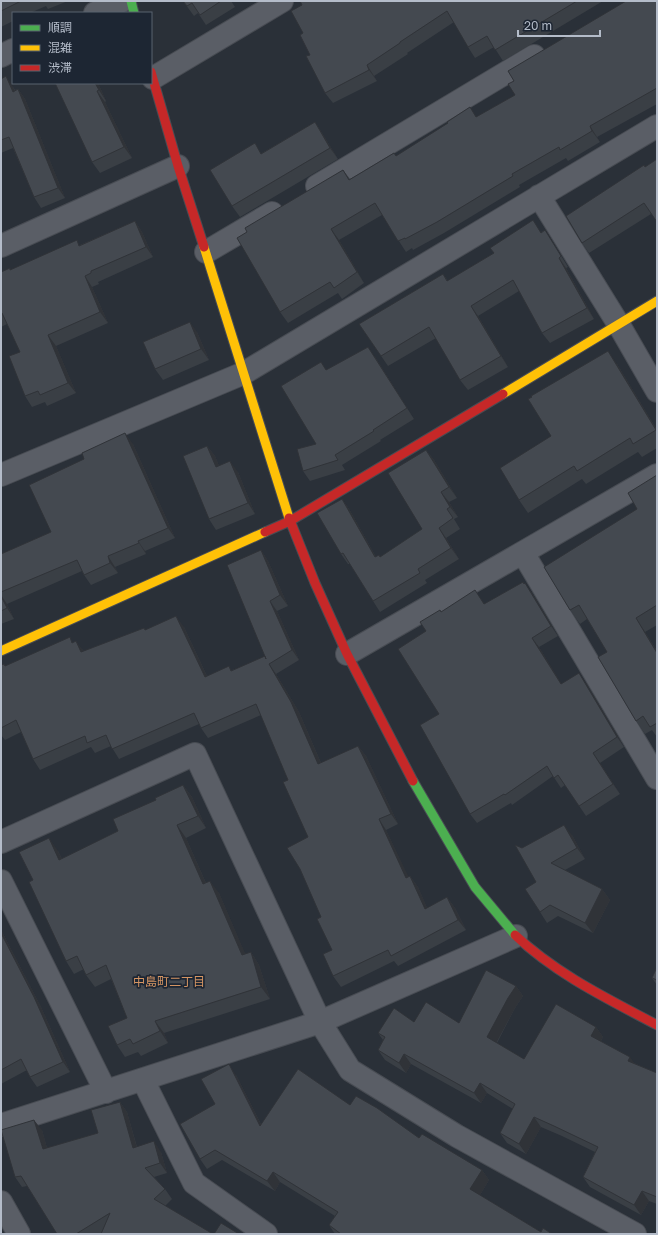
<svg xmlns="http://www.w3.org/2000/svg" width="658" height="1235" font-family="'Golos Text','Noto Sans JP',sans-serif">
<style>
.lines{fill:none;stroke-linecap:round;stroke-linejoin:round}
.street-casing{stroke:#484c53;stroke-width:24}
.fast-casing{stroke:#484c53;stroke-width:11}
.slow-casing{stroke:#484c53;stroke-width:11}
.jam-casing{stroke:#484c53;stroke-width:11}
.street{stroke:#5a5e66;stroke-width:22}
.fast{stroke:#4caf50;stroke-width:9}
.slow{stroke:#ffc107;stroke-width:9}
.jam{stroke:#c62828;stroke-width:9}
.wall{fill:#3a3f45}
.shaded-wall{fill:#303338}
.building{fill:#444950;stroke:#303338}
.labels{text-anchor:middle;stroke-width:3.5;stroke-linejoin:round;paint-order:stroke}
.neighbourhood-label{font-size:12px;fill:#d59563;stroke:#1d2633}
</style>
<rect width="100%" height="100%" fill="#2a3038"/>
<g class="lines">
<g class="street-casing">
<path id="street" d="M95,13L122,1
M1,56L13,50
M153,78L282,1
M317,186L534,56
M539,196L619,325L657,391
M1,246L178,166
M206,252L272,213
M1,475L244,373L657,126
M523,553L657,778
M347,654L657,475
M1,842L195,754L320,1022L516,936
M1,881L106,1092
M143,1080L194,1183L266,1234
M1,1125L320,1022L350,1070L457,1136L635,1234
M1,1202L19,1234"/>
</g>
<g class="fast-casing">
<path id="fast" d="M131,1L134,13
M413,781L475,887L515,935"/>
</g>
<g class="slow-casing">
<path id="slow" d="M204,247L289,518
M503,394L657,301
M1,651L265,532"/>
</g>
<g class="jam-casing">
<path id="jam" d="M151,72L178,166L204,247
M289,518L315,583L347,654L413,781
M265,532L290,521L503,394
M515,935C556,974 608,999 657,1025"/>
</g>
<use href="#street" class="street"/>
<use href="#fast" class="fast"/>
<use href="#slow" class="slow"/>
<use href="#jam" class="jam"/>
</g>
<path class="wall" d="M1,1H68L48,9L46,6L30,13H13V21L1,27Z
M183,1H231L235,7L206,25L198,13L194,16Z
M300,1H603L503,61L494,47L475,58L468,47L454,22L407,53L408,54L374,76L377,81L333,103L325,93L310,55L303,33L302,5Z
M657,1V104L597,137L600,142L568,161L566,158L519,185L520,187L444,233L413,250L412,248L406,252L382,215L339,240L364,283L342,299L338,293L288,323L280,312L247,232L343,170L350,179L396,156L477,117L515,95L514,81Z
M1,79L13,87L15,90L18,89L25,99L65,198L41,208L34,197L13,148L1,153Z
M98,83L106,101L105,102L132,158L100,173L92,162Z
M315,122L322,133L338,159L240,217L232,206L262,153Z
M645,167L651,214L589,253L582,243Z
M135,221L142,232L153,257L98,282L99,284L92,287L108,323L56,346L76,393L47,406L45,402L32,407L25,396L20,352L7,324L1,327V272L11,270L80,245Z
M545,230L552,241L568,267L566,268L594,319L550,343L542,333L519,291L478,316L508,367L468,390L460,380L436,338L388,366L359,324L443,274L448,281Z
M197,332L209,360L163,380L155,369Z
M375,357L414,419L380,440L381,441L342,465L345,470L310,481L303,471L316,444L326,370Z
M617,364L657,430V448L642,457L638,452L586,484L582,479L528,513L519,500L551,436Z
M133,444L175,538L145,551L146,554L115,567L118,573L91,585L84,575L82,571L7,604L14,619L1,624V554L51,532Z
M207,446L215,456L219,466L238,472L255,514L216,530L209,519Z
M426,450L434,460L457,498L449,502L458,517L454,519L460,529L446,538L459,559L425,580L427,583L380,612L373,601L350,564H348L341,554L342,499L349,509L376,557H380L422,529Z
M657,475V625L645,632L657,651V737L652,730L645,734L636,721L607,652L587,619L580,624L570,610L637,509Z
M261,550L268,561L288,606L277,611L299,660L276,674L299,712L321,763L358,746L366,756L398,824L386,830L408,877L410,876L418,887L427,908L447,897L455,908L466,930L398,966L394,961L341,987L333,976L332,950L321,917L308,837L288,780L261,715L208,738L201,728L199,724L119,759L111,746L95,753L91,747L40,770L33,759L21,732L5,740L1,735V665L5,666L74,642L84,651L144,628L145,630L184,627L207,676L232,670L266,658Z
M524,584L532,593L558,636L539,647L561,684L586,683L624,747L600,763L620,794L586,816L565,785L561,788L553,776L512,805L511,803L477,823L470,814L439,714L426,631L485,604Z
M183,785L192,797L206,828L186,838L206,883L219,893L245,954L251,952L259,965L270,999L164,1033L168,1043L141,1056L138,1052L125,1057L117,1045L127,1018L111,979L95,987L86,975L84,969L74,974L66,961L33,880L58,851L62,859L118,831L156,800Z
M572,835L585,859L565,870L602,889L610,900L593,933L558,916L547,923L540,912L536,882L522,848Z
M1,930L41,1007L70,1072L37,1087L30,1077L27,1070L1,1084Z
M657,967V985L652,978Z
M516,986L523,996L515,1008L497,1043L524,1059L596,1027L603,1037L601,1041L636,1064L657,1073V1204L649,1201L641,1215L590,1187L583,1177L595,1152L562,1136L541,1127L526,1154L507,1143L500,1133L513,1109L487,1093L481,1103L411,1064L406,1073L385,1060L378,1050L383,1040L378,1033L414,1022L459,1023Z
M236,1075L261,1124L350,1105L419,1138L482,1170L489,1180L480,1195L541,1232L552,1234H335L329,1225L335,1216L280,1182L275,1191L222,1160L207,1169L200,1159L215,1104Z
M120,1102L127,1112L137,1147L161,1152L167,1173L154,1177L165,1189L172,1199L165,1206L100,1234H57L27,1186L22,1187L15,1177L42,1130L47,1148L98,1133Z"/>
<path class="shaded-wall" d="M367,65L374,76L377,81L369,70Z
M6,76L13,87L20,102L13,92Z
M95,83H98L106,101L99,90Z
M18,89L25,99L65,198L58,188Z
M97,91L105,102L132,158L124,147Z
M315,122L322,133L338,159L330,148Z
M590,126L597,137L600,142L592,131Z
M135,221L142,232L153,257L146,247Z
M331,229L339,240L364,283L357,272Z
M559,258L566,268L594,319L587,308Z
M85,276L92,287L108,323L100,312Z
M471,306L478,316L508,367L501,356Z
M190,322L197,332L209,360L201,349Z
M48,335L56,346L76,393L68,383Z
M368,347L375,357L414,419L407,408Z
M608,351L617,364L657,430V431Z
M125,433L133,444L175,538L168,528Z
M207,446L215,456L224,478L216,467Z
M426,450L434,460L457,498L449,487Z
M230,461L238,472L255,514L248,503Z
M441,492L449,502L458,517L450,507Z
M342,499L349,509L382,568L375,557Z
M439,528L446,538L459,559L451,548Z
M138,541L145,551L146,554L139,543Z
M261,550L268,561L288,606L280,595Z
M108,556L115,567L118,573L110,563Z
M525,583L532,593L558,636L551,626Z
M1,595L7,604L14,619L7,608Z
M270,601L277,611L299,660L292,650Z
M176,616L184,627L212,687L205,677Z
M636,618L645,632L657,651V653Z
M532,638L539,647L568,694L561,684Z
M76,641L84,652H81Z
M269,664L276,674L299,712L326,775L318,764Z
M579,673L586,683L624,747L617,737Z
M358,746L366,756L398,824L391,814Z
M593,753L600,763L620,794L613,784Z
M183,785L192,797L206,828L198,816Z
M379,819L386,830L414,888L406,878Z
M177,825L186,838L212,897L203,884Z
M564,825L572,835L585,859L577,848Z
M49,838L58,851L68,872L59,860Z
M410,876L418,887L432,919L425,909Z
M210,881L219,893L251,967L242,955Z
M602,889L610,900L593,933L585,923Z
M447,897L455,908L466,930L458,920Z
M1,930L41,1007L70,1072L63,1062L1,933Z
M251,952L259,965L270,999L261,987Z
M516,986L523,996L515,1008L494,1047L487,1037L508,998Z
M155,1021L164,1033L168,1043L160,1031Z
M596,1027L603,1037L598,1046L591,1036Z
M404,1054L411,1064L406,1073L399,1063Z
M630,1057L637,1067L628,1061Z
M229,1064L236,1075L267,1136L260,1126Z
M480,1083L487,1093L481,1103L474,1093Z
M120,1102L127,1112L140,1159L133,1148Z
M534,1117L541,1127L526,1154L519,1144Z
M34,1120L42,1130L50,1159L43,1149Z
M154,1141L161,1152L167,1173L160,1163Z
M482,1170L489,1180L477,1200L470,1189Z
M273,1172L280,1182L275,1191L267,1181Z
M642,1191L649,1201L641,1215L634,1205Z"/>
<path class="building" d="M1,1H21L1,11Z
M183,1H221L200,15L192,3L187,6Z
M300,1H328V2L329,1H577L495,50L487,36L468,47L447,11L400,42V43L367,65L369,70L325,93L306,56L310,55L300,35L303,33L291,11L302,5Z
M626,1H657V88L590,126L592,131L560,150L559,147L512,174L513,176L437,222L405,239V238L398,241L375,203L331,229L357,272L334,288L330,282L280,312L237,238L247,232L245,228L343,170L349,180L394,153L396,156L448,123L447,122L470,107L476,117L515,95L508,84L514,81L508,71Z
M6,76L13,92L18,89L58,188L34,197L9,137L1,140V79Z
M55,83H95L99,90L97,91L124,147L92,162Z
M315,122L330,148L232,206L210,170L255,143L261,154Z
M657,159V222L644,203L582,243L566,216L644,165L645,167Z
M533,220L541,233L545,230L561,256L559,258L587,308L542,333L513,280L471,306L501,356L460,380L429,327L381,356L359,324L443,274L447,281L494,253L490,248Z
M135,221L146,247L91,271V273L85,276L100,312L48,335L68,383L40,395L38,391L25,396L9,356L20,352L2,313H1V272L10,268V270L77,240L79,246Z
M190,322L201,349L155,369L143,342Z
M368,347L407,408L373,430L374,431L335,455L338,460L303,471L297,449L316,444L281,386L321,362L326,370Z
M608,351L656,430L633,444L630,438L577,471L574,466L519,500L500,468L551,436L528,399L532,397L531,396Z
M125,433L168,528L138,541L139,543L108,556L110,563L84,575L77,560L1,592V554L51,532L29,485L84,459L82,453Z
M207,446L216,467L230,461L248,503L209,519L183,456Z
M426,450L449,487L441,492L450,507L447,509L453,518L439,528L451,548L418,569L420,573L373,601L343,553L341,554L317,513L342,499L375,557L379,555L380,557L422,529L388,473Z
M657,475V605L636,618L657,653V723L650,727L643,716L636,721L598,657L607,652L579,605L570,610L544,567L637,509L628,493Z
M261,550L280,595L270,601L292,650L269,664L291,702L318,764L358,746L391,814L379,819L406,878L410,876L425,909L447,897L458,920L391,956L388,950L333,976L323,954L332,950L317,919L321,917L300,869L287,848L308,837L283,782L288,780L256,704L201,728L194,713L112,749L106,735L87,743L85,736L33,759L16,720L1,728V665L4,664L5,666L70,637L72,643L76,641L81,652L144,628L145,630L176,616L205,677L229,666L231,671L265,656L266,659L227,565Z
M523,582L524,584L525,583L551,626L532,638L561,684L579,673L617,737L593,753L613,784L579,806L558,775L554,778L547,766L505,795L504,794L470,814L420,725L439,714L398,649L426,631L420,622L440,610L441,612L475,590L484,604Z
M1,596L7,608L1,611Z
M183,785L198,816L177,825L203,884L210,881L242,955L251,952L261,987L155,1021L160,1031L133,1044L130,1039L117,1045L108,1026L127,1018L106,965L86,975L77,956L66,961L29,882L33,880L19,852L49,838L59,860L118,831L113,819L156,800L155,798Z
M564,825L577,848L551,863L602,889L585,923L550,905L540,912L525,889L536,882L515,845L522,848Z
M1,933L34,997L63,1062L30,1077L21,1059L1,1070Z
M657,967V980L652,978Z
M486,970L516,986L508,998L487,1037L524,1059L556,1004L596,1027L591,1036L630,1057L628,1061L657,1073V1197L642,1191L634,1205L583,1177L598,1147L554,1126L534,1117L519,1144L500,1133L515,1104L480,1083L474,1093L404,1054L399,1063L378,1050L385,1037L378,1033L394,1008L414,1022L426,1002L459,1023Z
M229,1064L260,1126L298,1069L350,1105L356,1096L377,1108L419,1138L422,1134L482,1170L470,1189L541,1232L543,1228L552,1234H341L329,1225L338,1212L273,1172L267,1181L215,1150L200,1159L180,1124L215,1104L201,1079Z
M120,1102L133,1148L154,1141L160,1163L145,1168L165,1189L154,1199L213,1234H101L110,1213L76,1234H57L21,1176L15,1177L1,1130L34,1120L43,1149L98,1133L91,1110Z
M221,1223L239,1234H214Z"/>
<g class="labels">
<g class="neighbourhood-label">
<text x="169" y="986">中島町二丁目</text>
</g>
</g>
<rect width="658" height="1235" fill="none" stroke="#b4bcc9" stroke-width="4"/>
<rect x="12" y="12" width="140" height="72" fill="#1d2633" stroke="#59626f"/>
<rect x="20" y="25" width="20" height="6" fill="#4caf50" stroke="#59626f"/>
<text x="48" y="32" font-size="12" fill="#b4bcc9">順調</text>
<rect x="20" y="45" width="20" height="6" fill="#ffc107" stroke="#59626f"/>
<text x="48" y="52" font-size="12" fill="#b4bcc9">混雑</text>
<rect x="20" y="65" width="20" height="6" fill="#c62828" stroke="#59626f"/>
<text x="48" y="72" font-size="12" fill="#b4bcc9">渋滞</text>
<path d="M518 30v6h82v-6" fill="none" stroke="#b4bcc9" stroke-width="2"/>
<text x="524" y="30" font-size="12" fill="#b4bcc9" stroke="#1d2633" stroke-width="3" paint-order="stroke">20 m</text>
</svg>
